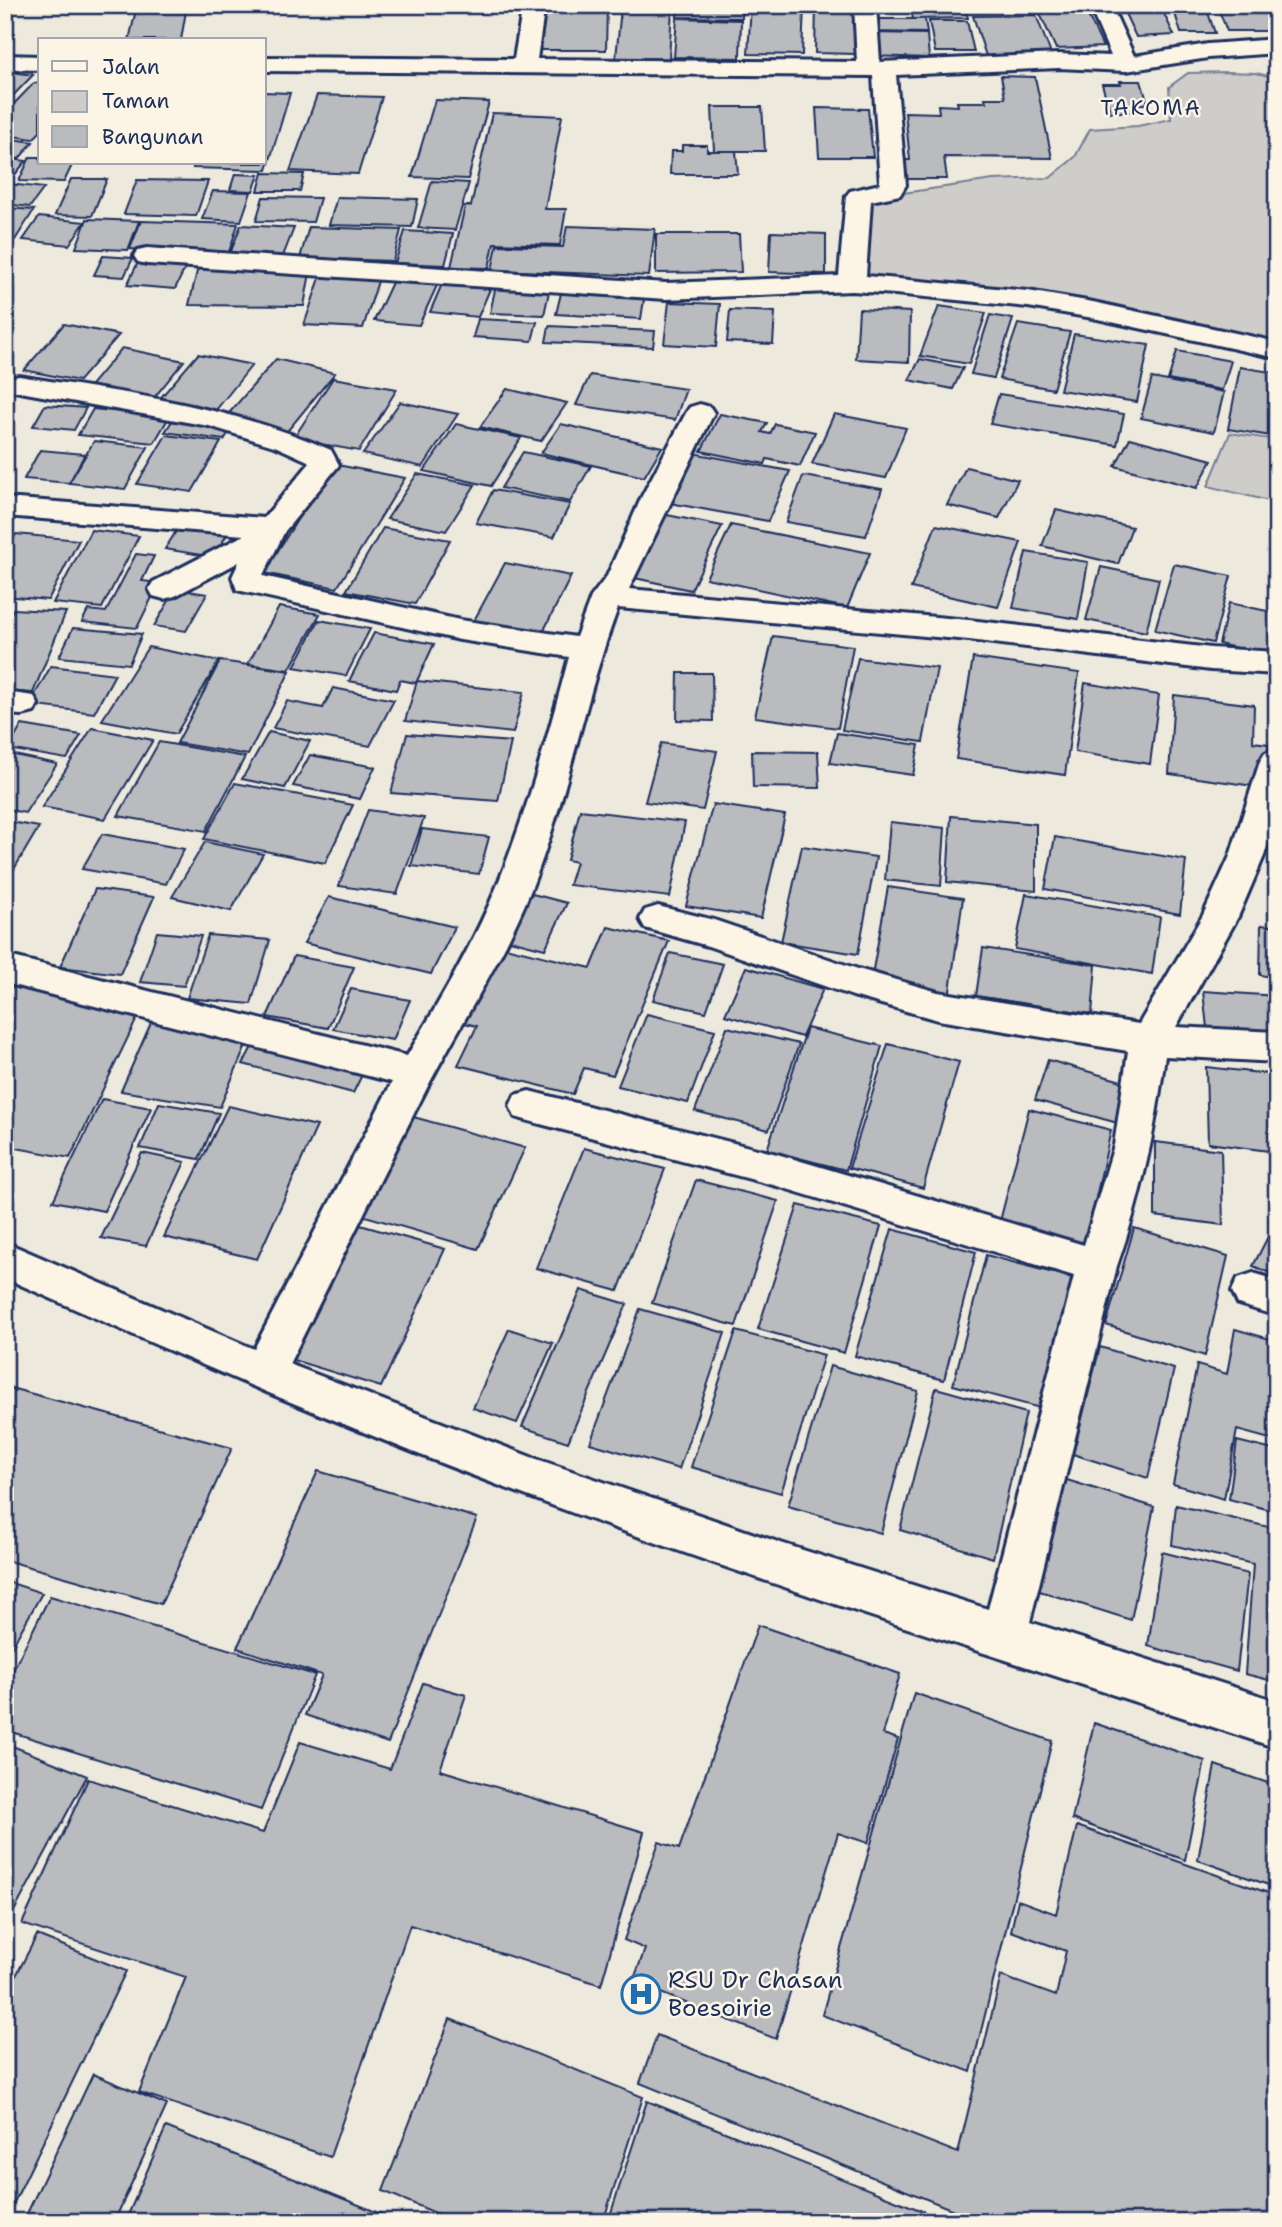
<svg xmlns="http://www.w3.org/2000/svg" width="1282" height="2227" font-family="'Shantell Sans',sans-serif">
<style>
.green{fill:#cfcdca;stroke:#757e94;stroke-width:2}
.building{fill:#babbbe;stroke:#1b2f5e;stroke-width:2}
.lines{fill:none;stroke-linecap:round;stroke-linejoin:round}
.street-casing{stroke:#1b2f5e;stroke-width:6}
.street{fill:#fcf5e5;fill-rule:evenodd}
.labels{text-anchor:middle;stroke-width:5;stroke-linejoin:round;paint-order:stroke}
.far-quarter-label{font-size:21px;letter-spacing:2px;fill:#1b2f5e;stroke:#fcf5e5}
.near-poi-label{font-size:24px;fill:#1b2f5e;stroke:#fcf5e5;text-anchor:start}
</style>
<rect width="100%" height="100%" fill="#eee9dd"/>
<filter id="ink" filterUnits="userSpaceOnUse"><feTurbulence type="fractalNoise" baseFrequency=".0143" numOctaves="2"/><feDisplacementMap in="SourceGraphic" scale="14" xChannelSelector="R" yChannelSelector="G"/><feConvolveMatrix kernelMatrix="1 2 1 2 8 2 1 2 1" color-interpolation-filters="sRGB"/></filter>
<g filter="url(#ink)">
<path class="green" d="M1228,72L1256,73L1277,78V347L1066,312L849,286L869,198L993,180L1050,178L1075,157L1090,129L1138,126L1171,119L1169,87L1188,73Z
M1230,433L1277,440V503L1208,486Z"/>
<path class="building" d="M187,5L181,40H129L137,6Z
M538,5H607L606,50H535Z
M678,5H742V18L677,17Z
M751,5H804L802,55L748,54Z
M816,5H855V54L815,53Z
M910,5H964L968,18L913,19Z
M992,5H1023L1025,9L994,11Z
M1036,5H1083L1103,47L1056,49Z
M1121,5H1160L1174,35L1136,37Z
M1217,5H1277V12L1269,13L1277,31H1227Z
M1173,7H1206L1215,33H1181Z
M621,8H672L669,59L616,58Z
M1036,15L1051,54L986,56L973,16Z
M677,18L741,20L740,58L674,57Z
M869,19H925L927,33L870,32Z
M929,21H967L974,52H935Z
M871,33L927,34L929,58L873,56Z
M5,71L33,75L5,104Z
M1001,76L1035,77L1052,158L944,157L947,179H898L896,160H910L905,112L939,113L938,105L958,106L957,102H986L985,98H1005Z
M1120,81H1141L1148,104H1134L1136,112H1110L1102,84H1121Z
M34,83L40,84V132L33,139L5,135V113Z
M264,92L290,93L267,170L193,168L195,163H264Z
M317,95L382,97L358,174L290,171Z
M435,100L489,102L468,179L412,177Z
M712,107H762L765,151H714Z
M816,108L868,109L873,157H819Z
M492,113L562,116L545,209H566L560,245L494,243L489,268L451,267L465,206H471Z
M5,138L33,142L19,159L5,157Z
M682,145H707V151H736L738,174H670L671,151H682Z
M30,157H40V163H73L64,182L19,181Z
M5,158L26,161L9,182H5Z
M263,173L304,174L300,191H258Z
M235,174L259,175L253,191L230,190Z
M71,179H107L92,216L55,215Z
M137,180L208,181L196,216L124,214Z
M432,181L469,183L455,230L418,228Z
M9,184L44,188L30,207L5,204V190Z
M213,191L251,192L241,221L202,219Z
M263,197L320,198L313,222L256,221Z
M337,197L418,199L412,227L329,225Z
M5,208L34,210L15,240L5,239Z
M39,217L85,222L69,245L23,240Z
M87,219L139,221L128,250L76,248Z
M141,221L238,224L229,252L130,249Z
M241,225L294,228L283,256L230,254Z
M567,226L655,229L649,276L492,270L497,245L563,247Z
M309,227L401,230L393,261L300,258Z
M405,231L453,234L445,265L395,263Z
M771,232L826,234V274L769,272Z
M656,234H739L741,272L656,273Z
M103,256L133,258L124,277L94,275Z
M140,258L188,262L175,289L127,285Z
M198,267H311L304,306L189,305Z
M322,272L380,275L363,328L304,325Z
M395,276L439,281L419,325L374,321Z
M445,277L493,282L478,317L430,312Z
M496,285L550,287L544,315L490,313Z
M562,289L645,293L641,319L556,314Z
M669,302L720,304L716,347L664,344Z
M939,306L986,313L969,364L920,356Z
M859,309L910,312L909,362L856,359Z
M730,310L775,312L773,344L727,342Z
M990,315L1013,319L994,378L971,374Z
M478,319L537,322L532,341L473,337Z
M64,324L119,335L79,381L24,370Z
M1018,324L1070,332L1053,389L999,379Z
M549,326L655,331L653,347L546,342Z
M1074,334L1149,345L1137,402L1060,390Z
M122,348L184,361L149,404L86,391Z
M1177,351L1231,361L1222,390L1168,380Z
M198,354L252,365L212,415L156,403Z
M276,359L335,373L285,434L224,419Z
M920,359L963,368L953,389L909,380Z
M1240,367L1277,373V437L1228,429Z
M590,375L686,389L675,420L576,405Z
M333,378L397,389L359,451L293,439Z
M1152,378L1224,392L1214,432L1141,418Z
M507,389L567,403L541,441L480,427Z
M999,394L1124,414L1117,445L990,424Z
M400,402L458,414L423,467L363,454Z
M45,405L86,408L74,430L33,426Z
M93,409L169,417L154,443L78,435Z
M720,414L767,423L762,432L770,434L775,424L815,432L800,466L767,459L765,464L701,451Z
M834,414L906,428L886,478L812,464Z
M172,421L231,429L224,440L165,432Z
M456,424L521,438L491,486L424,471Z
M561,424L662,447L644,477L541,453Z
M166,435L221,442L192,492L137,484Z
M1130,438L1212,460L1197,488L1115,466Z
M94,441L148,447L125,489L69,483Z
M40,450L85,454L69,483L24,479Z
M523,452L591,466L570,502L501,488Z
M687,452L790,471L768,521L664,502Z
M332,464L405,478L337,588L264,573Z
M966,467L1018,480L999,518L947,505Z
M417,474L475,485L446,531L387,519Z
M803,476L882,489L866,536L786,522Z
M493,490L570,504L554,537L476,523Z
M1056,510L1132,527L1118,564L1042,546Z
M662,514L722,526L691,590L630,577Z
M180,525L228,533L213,557L165,549Z
M731,525L870,553L847,608L706,578Z
M936,525L1021,542L998,607L911,588Z
M383,528L450,540L415,604L346,591Z
M91,530L139,536L102,608L53,603Z
M16,534L79,540L48,600L5,596V553Z
M1026,552L1088,562L1078,619L1013,608Z
M136,554L154,556L142,581L159,583L137,628L82,622L88,610L106,612Z
M505,563L571,576L539,640L471,626Z
M1174,564L1231,576L1213,643L1155,630Z
M1101,567L1159,579L1146,632L1086,620Z
M176,589L207,594L186,631L154,626Z
M1229,603L1277,613V657L1219,644Z
M279,607L320,614L289,670L248,664Z
M13,609L66,612L33,693L5,691V626Z
M319,620L370,629L346,676L294,667Z
M73,628L142,634L129,664L59,657Z
M374,633L434,644L416,683L400,680L396,690L349,681Z
M773,636L853,646L838,728L755,717Z
M148,647L219,661L176,734L102,720Z
M858,658L937,668L923,742L842,730Z
M973,658L1079,673L1065,775L956,759Z
M220,661L290,671L248,755L177,743Z
M51,666L115,674L94,713L29,705Z
M678,673H712L713,721L677,720Z
M417,681L524,692L513,733L405,721Z
M1085,683L1159,695L1150,764L1075,752Z
M333,688L394,700L370,746L273,728L287,701L323,708Z
M1174,695L1254,705L1253,742L1269,744L1268,788L1169,774Z
M22,725L81,735L67,759L8,749Z
M92,728L153,740L105,819L42,807Z
M269,732L310,741L285,788L242,779Z
M837,733L919,745L913,775L830,763Z
M407,734L511,742L498,801L391,793Z
M159,742L245,757L206,831L118,816Z
M661,743L717,751L703,810L645,802Z
M752,751L818,752L820,788L753,787Z
M5,753L57,764L25,813L5,809Z
M310,755L375,767L360,799L293,786Z
M235,783L353,805L325,863L204,839Z
M713,804L785,815L761,918L686,906Z
M368,810L424,818L397,894L339,886Z
M580,810L685,822L670,897L569,885L576,862L567,860Z
M951,816L1036,824V891L947,882Z
M5,821L39,827L10,876L5,875Z
M890,822L945,828L941,886L885,880Z
M422,829L489,837L479,874L411,866Z
M102,834L184,849L166,884L82,869Z
M1055,837L1186,860L1180,914L1045,889Z
M205,842L263,854L231,911L172,897Z
M802,846L876,857L858,954L781,942Z
M888,887L963,898L949,998L870,986Z
M95,889L154,897L120,974L60,967Z
M517,890L567,903L545,949L494,936Z
M1026,894L1160,917L1152,974L1015,949Z
M329,897L455,927L431,974L304,943Z
M1261,925L1277,927V978L1260,975Z
M608,927L669,941L613,1075L584,1068L573,1094L458,1065L477,1026L452,1020L489,943L591,968Z
M157,932L201,936L184,986L140,982Z
M208,935L270,940L251,1004L187,998Z
M983,948L1096,965L1092,1014L976,996Z
M670,953L723,964L706,1012L653,1000Z
M294,956L354,967L328,1028L267,1017Z
M746,967L823,989L802,1037L725,1015Z
M5,982L143,1006L70,1158L5,1146Z
M351,989L410,1000L393,1040L333,1029Z
M1203,991L1277,996V1042L1208,1037Z
M647,1014L715,1030L688,1103L618,1086Z
M153,1018L251,1034L220,1107L121,1091Z
M727,1027L799,1044L769,1130L695,1111Z
M807,1028L882,1046L846,1170L767,1150Z
M254,1043L364,1071L353,1093L243,1064Z
M888,1044L959,1062L923,1188L849,1168Z
M1048,1060L1132,1084L1121,1124L1035,1100Z
M1206,1067L1277,1075V1152L1208,1143Z
M102,1099L151,1108L104,1211L53,1201Z
M159,1103L219,1113L199,1159L140,1148Z
M228,1106L317,1126L257,1259L164,1237Z
M1029,1109L1111,1130L1085,1247L999,1225Z
M399,1113L525,1148L478,1249L348,1211Z
M1155,1142L1221,1150L1223,1225L1155,1216Z
M584,1148L665,1169L618,1291L536,1268Z
M142,1153L185,1162L146,1246L101,1238Z
M696,1180L778,1201L736,1326L652,1303Z
M798,1205L881,1226L844,1353L758,1329Z
M1277,1219V1276L1253,1266Z
M346,1221L445,1249L381,1387L280,1356Z
M1134,1228L1228,1256L1205,1356L1106,1325Z
M892,1229L976,1252L944,1380L855,1356Z
M986,1255L1072,1278L1044,1409L953,1385Z
M581,1290L627,1304L568,1442L522,1427Z
M640,1309L725,1333L679,1469L590,1443Z
M509,1329L553,1343L517,1423L473,1408Z
M1235,1329L1277,1341V1441L1237,1430L1224,1499L1173,1484L1197,1365L1227,1374Z
M736,1331L824,1355L781,1493L691,1467Z
M1100,1347L1174,1369L1148,1478L1073,1454Z
M830,1366L918,1391L881,1533L788,1506Z
M7,1387L232,1448L161,1604L5,1560Z
M936,1388L1026,1413L993,1558L900,1530Z
M1237,1441L1277,1451V1512L1229,1499Z
M318,1471L477,1518L388,1743L305,1715L322,1675L237,1648Z
M1054,1476L1154,1507L1131,1620L1027,1587Z
M1176,1505L1277,1529V1682L1245,1674L1253,1564L1172,1545Z
M1162,1552L1248,1574L1237,1671L1148,1646Z
M5,1581L42,1593L5,1659Z
M50,1596L315,1675L261,1810L5,1730V1686Z
M758,1625L900,1674L883,1734L898,1739L868,1843L838,1833L776,2039L633,1982L645,1949L624,1940L659,1842L679,1849Z
M423,1683L466,1695L440,1770L644,1832L601,1985L410,1925L330,2157L139,2092L186,1977L22,1924L88,1779L263,1833L300,1742L390,1769Z
M914,1693L1052,1741L971,2072L822,2015Z
M1094,1723L1205,1761L1185,1860L1072,1819Z
M5,1743L87,1776L5,1928Z
M1215,1765L1277,1786V1888L1198,1860Z
M1077,1826L1277,1896V2222H983L640,2083L657,2035L958,2153L1001,1976L1056,1996L1066,1951L1011,1931L1018,1900L1056,1914Z
M37,1935L126,1971L5,2221V1997Z
M450,2019L643,2097L603,2222H457L383,2191Z
M93,2074L167,2105L114,2222H23Z
M647,2101L950,2222H608Z
M166,2127L401,2222H125Z"/>
<g class="lines">
<g class="street-casing">
<path id="street" d="M523,5H545L537,59L857,62L854,5H876L880,62L1058,54L1111,56L1089,5H1111L1134,56L1208,44L1277,39V53L1208,58L1126,71L1058,68L896,75L906,185L900,195L871,201L866,276L1028,291L1093,302L1277,342V358L1093,318L1028,307L895,294L852,291L666,299L147,264L138,262L134,256L138,250L147,248L666,283L839,276L846,196L850,191L880,184L873,76L264,71V57L514,59Z
M5,55L40,56V70L5,69Z
M19,376C125,393 232,406 331,450L339,465L285,531L263,576L460,620L576,637L591,597L607,576L642,496L686,413L690,407L700,404L710,407L714,413L629,589L969,620L1211,648L1277,652V674L1211,670L969,640L618,608C584,699 568,796 532,887C505,956 463,1019 429,1084C381,1177 336,1271 289,1364L531,1457L781,1543L988,1609L1074,1276L777,1186L529,1121L515,1117L510,1106L515,1095L529,1091L777,1154L1084,1245L1114,1145L1128,1051L938,1020L853,996L708,946L645,928L640,919L645,910L658,906L714,920L858,969L938,992L1139,1024L1203,915L1230,856L1260,761L1265,753L1277,749V816L1264,856L1238,917L1176,1027L1277,1032V1062L1165,1056C1155,1130 1142,1195 1117,1266L1030,1622L1277,1701V1748C1027,1666 774,1588 527,1496C350,1430 178,1355 5,1278V1242L254,1349L392,1082L5,983V955L407,1056C439,1002 473,945 497,886C527,812 548,735 569,657L460,640L237,590L232,577L239,562L175,596L164,599L153,596L149,589L153,582L244,535L5,516V498L264,518L309,464L308,461L277,447L209,426L9,390L5,384L9,378Z
M5,692L34,696L38,704L34,712L22,715L5,714Z
M1253,1273L1277,1280V1316L1238,1304L1232,1291L1238,1278Z"/>
</g>
<use href="#street" class="street"/>
</g>
</g>
<defs>
<g id="hospital-ring" transform="scale(2.0125)"><circle r="9.5" fill="#fcf5e5" stroke="#1f6fb2" stroke-width="1.5"/><path d="M-5-5h3v3.5h4V-5h3V5h-3V1.5h-4V5h-3Z" fill="#1f6fb2"/></g>
</defs>
<g fill-rule="evenodd">
<use href="#hospital-ring" x="641" y="1994"/>
</g>
<g class="labels">
<g class="far-quarter-label">
<text x="1151" y="115">TAKOMA</text>
</g>
<g class="near-poi-label">
<text x="668" y="1988">RSU Dr Chasan<tspan x="668" dy="28">Boesoirie</tspan></text>
</g>
</g>
<rect width="1282" height="2227" fill="none" stroke="#fcf5e5" stroke-width="28"/>
<rect x="14" y="14" width="1254" height="2199" fill="none" stroke="#1b2f5e" stroke-width="2.5" filter="url(#ink)"/>
<rect x="38" y="38" width="228" height="126" fill="#fcf5e5" stroke="#a2a6af" stroke-width="2"/>
<rect x="52" y="61" width="35" height="10" fill="#fcf5e5" stroke="#a2a6af" stroke-width="2"/>
<text x="102" y="74" font-size="21" fill="#1b2f5e">Jalan</text>
<rect x="52" y="91" width="35" height="21" fill="#cfcdca" stroke="#a2a6af" stroke-width="2"/>
<text x="102" y="108" font-size="21" fill="#1b2f5e">Taman</text>
<rect x="52" y="126" width="35" height="21" fill="#babbbe" stroke="#a2a6af" stroke-width="2"/>
<text x="102" y="144" font-size="21" fill="#1b2f5e">Bangunan</text>
</svg>
